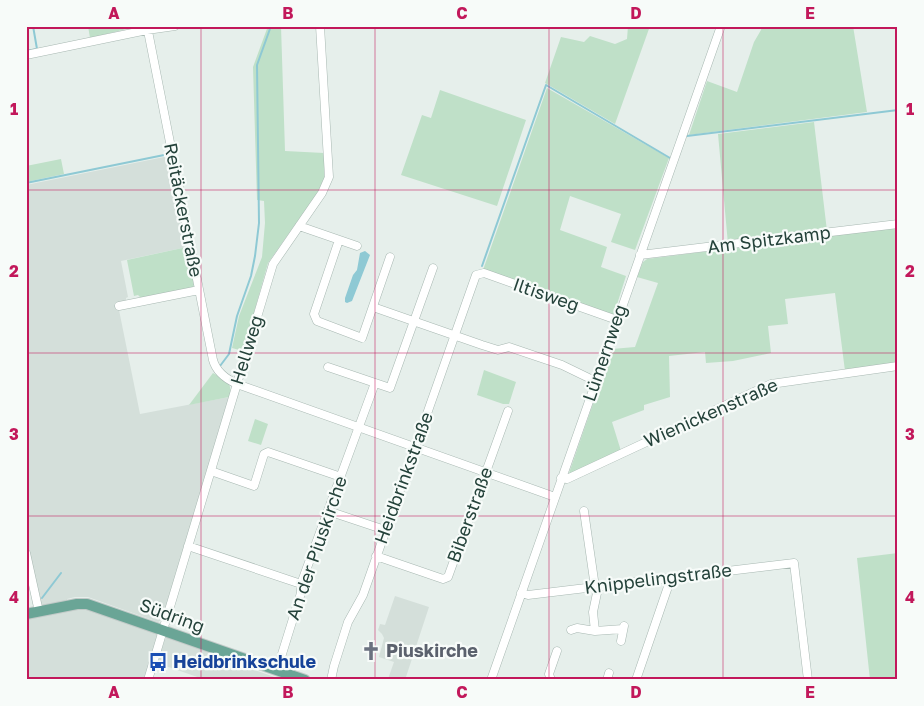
<svg xmlns="http://www.w3.org/2000/svg" width="924" height="706" font-family="'Golos Text',sans-serif">
<style>
.built{fill:#d4dfda}
.green{fill:#bfe0c8}
.water{fill:#8ec9d4}
.lines{fill:none;stroke-linecap:round;stroke-linejoin:round}
.stream{stroke:#8ec9d4;stroke-width:2}
.minor-casing{stroke:#a8b8b2;stroke-width:9}
.major-casing{stroke:#c2cac8;stroke-width:12}
.minor{stroke:#fff;stroke-width:8}
.major{stroke:#6aa596;stroke-width:10}
.grid{fill:none;stroke:#c2185b;stroke-width:1;stroke-opacity:0.55}
.labels{text-anchor:middle;stroke-width:4.5;stroke-linejoin:round;paint-order:stroke}
.street-label{font-size:18px;fill:#24423a;stroke:#f7fbf9}
.worship-label{font-size:18px;font-weight:bold;fill:#5b616d;stroke:#f7fbf9;text-anchor:start}
.transit-label{font-size:18px;font-weight:bold;fill:#164399;stroke:#f7fbf9;text-anchor:start}
.neatline{fill:none;stroke:#c2185b;stroke-width:2}
.grid-label{font-size:16px;text-anchor:middle;font-weight:bold;fill:#c2185b}
</style>
<rect width="100%" height="100%" fill="#e6efeb"/>
<path class="built" d="M169,156L187,247L121,261L128,297L126,298V303L118,305L140,414L229,397L162,620L158,622L88,597H75L67,599V601L44,606L40,603L26,540V185Z
M395,596L429,607L405,680L388,679L394,662L379,657L384,638L382,634L378,630L380,624L385,625Z
M75,609H86L156,632L158,637L145,680H26V619Z
M168,637L204,650L210,654L283,680H206L157,663L165,639Z"/>
<path class="green" d="M88,26H139L90,38Z
M268,26H281L285,151L324,153V178L318,192L268,263L243,351L232,348L239,316L262,257L265,223L264,201L257,200L253,67Z
M628,26H650L615,124L545,83L561,37L584,42L590,36L615,44L627,39Z
M762,26H853L867,112L689,135L707,81L737,92L754,42L761,30Z
M547,88L669,158L635,250L611,242L621,214L570,196L560,230L607,247L601,267L626,276L613,317L483,270Z
M440,90L526,120L497,206L401,175L422,115L431,118Z
M814,122L827,231L728,244L718,134Z
M61,159L64,174L26,182V166Z
M898,227V364L845,371L835,293L785,299L788,324L768,326L771,353L733,361L706,363L705,352L669,356L670,397L644,405V410L612,422L621,451L571,474L569,473L612,349L635,347L658,283L637,277L643,262L647,259Z
M187,247L194,285L191,290L143,300L138,295L134,296L127,260Z
M484,370L516,382L509,404H503L477,395Z
M213,373C225,380 234,382 229,397L189,405Z
M255,419L268,424L261,445L248,441Z
M898,553V678L870,680L857,558Z"/>
<path class="water" d="M365,251L370,255L352,301L347,303L345,302V298L353,275L357,270L360,253Z"/>
<g class="lines">
<path class="stream" d="M26,51L37,49L33,26
M687,136L898,110
M26,183L169,154
M482,266L546,85L670,158
M220,366L229,354L237,316L251,276L255,256L259,223L257,65L271,26
M42,598L61,573"/>
<g class="minor-casing">
<path id="minor" d="M147,26L213,360C216,371 226,379 237,384L555,497
M26,55L147,30L175,26
M299,226L357,246
M339,240L314,314L317,321L362,338L390,257
M640,255L898,224
M119,306L199,290
M373,307L482,345L498,350L509,347L562,365L595,381
M328,367L390,388L433,268
M211,471L254,486L264,454L268,452L341,477
M561,478L567,479L771,384L898,366
M328,511L385,530
M584,511L595,587
M188,546L301,584
M26,553L39,612
M376,556L443,579L448,577L508,411
M521,593L528,595L794,563L808,680
M571,630L577,628L595,631L623,629
M595,631L593,612L597,593L596,587
M621,641L624,626
M277,670L301,593V584L375,383
M148,680L273,264L322,193L329,177L320,26
M331,680L334,666L348,622L363,595L476,275L484,273L617,320
M491,680L721,26
M551,680L549,674L557,651
M607,680L609,673
M636,680L671,578"/>
</g>
<g class="major-casing">
<path id="major" d="M26,614L77,604H87L305,680"/>
</g>
<use href="#minor" class="minor"/>
<use href="#major" class="major"/>
</g>
<path class="grid" d="M201,26V680M375,26V680M549,26V680M723,26V680M26,190H898M26,353H898M26,516H898"/>
<defs>
<g id="church-bare" transform="scale(1.5)"><path d="M-1.2-6h2.4v3.5h3.3v2.4h-3.3V6h-2.4V-.1h-3.3v-2.4h3.3Z" fill="#6b7280" stroke="#f7fbf9" stroke-width="2.5" paint-order="stroke"/></g>
<g id="bus-bare" transform="scale(1.5)"><path d="M-5-6H5V4H4V6H2V4H-2V6H-4V4H-5ZM-3.5-4V0h7V-4ZM-3.5 1.2v1.5H-2V1.2ZM2 1.2v1.5H3.5V1.2Z" fill="#1a4fb4" stroke="#f7fbf9" stroke-width="2.5" paint-order="stroke"/></g>
</defs>
<g fill-rule="evenodd">
<use href="#church-bare" x="371" y="651"/>
<use href="#bus-bare" x="158" y="662"/>
</g>
<g class="labels">
<g class="street-label">
<text transform="translate(183 210) rotate(79)" y="6">Reitäckerstraße</text>
<text transform="translate(769 240) rotate(-7)" y="6">Am Spitzkamp</text>
<text transform="translate(546 295) rotate(19)" y="6">Iltisweg</text>
<text transform="translate(247 350) rotate(-73)" y="6">Hellweg</text>
<text transform="translate(605 353) rotate(-71)" y="6">Lümernweg</text>
<text transform="translate(711 413) rotate(-24)" y="6">Wienickenstraße</text>
<text transform="translate(404 478) rotate(-70)" y="6">Heidbrinkstraße</text>
<text transform="translate(470 515) rotate(-70)" y="6">Biberstraße</text>
<text transform="translate(317 548) rotate(-71)" y="6">An der Piuskirche</text>
<text transform="translate(658 579) rotate(-7)" y="6">Knippelingstraße</text>
<text transform="translate(172 616) rotate(20)" y="6">Südring</text>
</g>
<g class="worship-label">
<text x="386" y="657">Piuskirche</text>
</g>
<g class="transit-label">
<text x="173" y="668">Heidbrinkschule</text>
</g>
</g>
<rect width="924" height="706" fill="none" stroke="#f7fbf9" stroke-width="55"/>
<rect x="28" y="28" width="868" height="650" class="neatline"/>
<g class="grid-label">
<text x="114" y="19">A</text>
<text x="288" y="19">B</text>
<text x="462" y="19">C</text>
<text x="636" y="19">D</text>
<text x="810" y="19">E</text>
<text x="14" y="115">1</text>
<text x="910" y="115">1</text>
<text x="14" y="277">2</text>
<text x="910" y="277">2</text>
<text x="14" y="440">3</text>
<text x="910" y="440">3</text>
<text x="14" y="603">4</text>
<text x="910" y="603">4</text>
<text x="114" y="698">A</text>
<text x="288" y="698">B</text>
<text x="462" y="698">C</text>
<text x="636" y="698">D</text>
<text x="810" y="698">E</text>
</g>
</svg>
